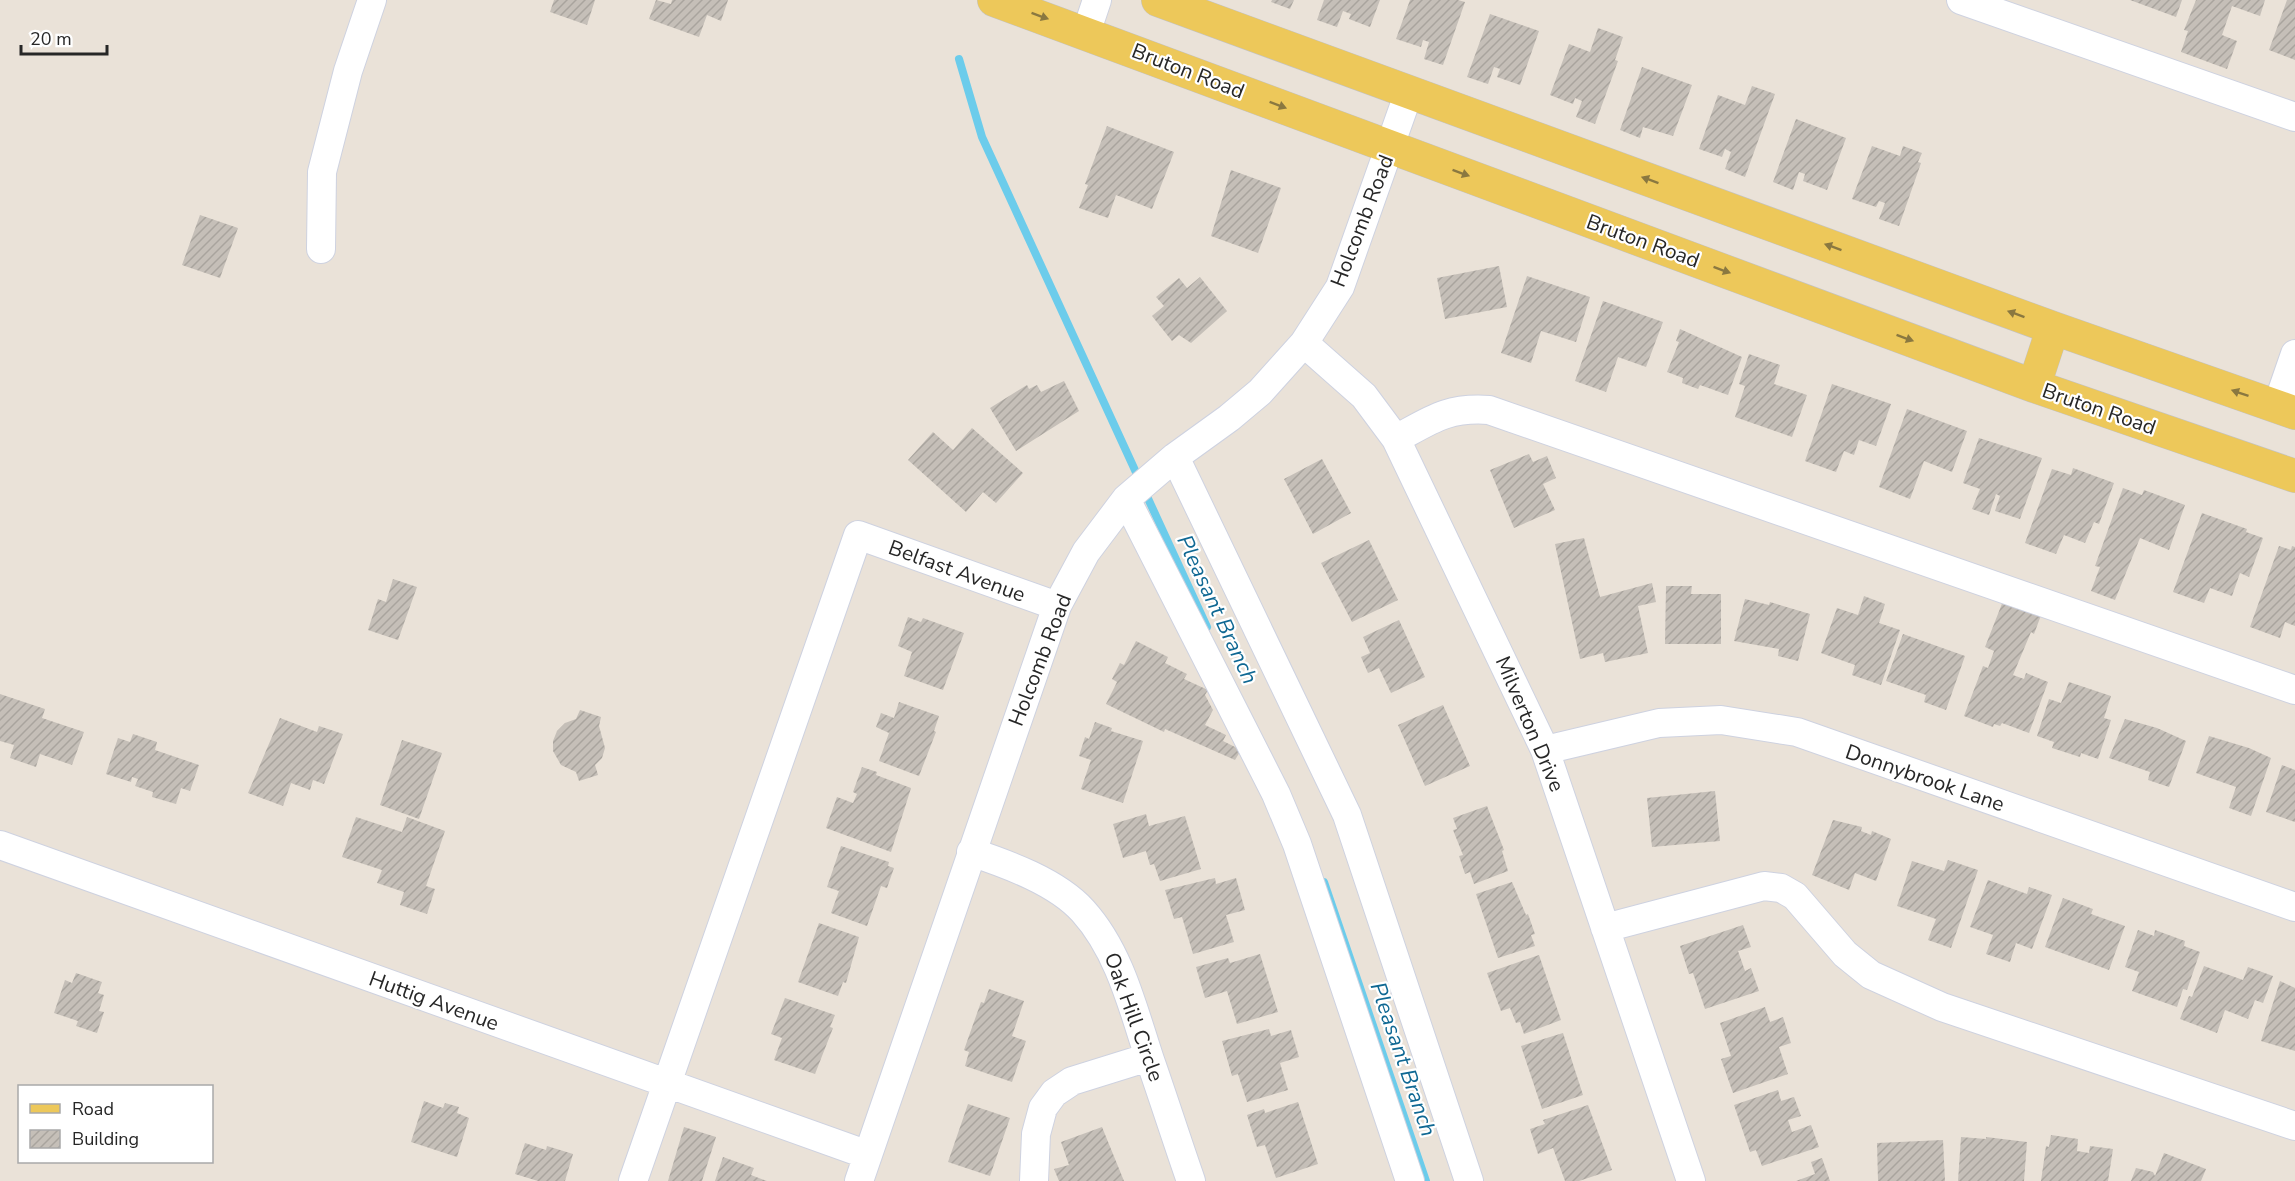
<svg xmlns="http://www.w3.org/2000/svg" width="2295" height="1181" font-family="'Nunito Sans',sans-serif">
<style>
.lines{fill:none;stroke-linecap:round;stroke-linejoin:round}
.stream{stroke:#6ccceb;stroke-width:8}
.building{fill:url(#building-hatch)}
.minor-casing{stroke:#ced2e0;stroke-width:30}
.major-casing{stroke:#c3c3c3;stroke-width:34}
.minor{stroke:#fff;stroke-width:28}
.major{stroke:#edc85a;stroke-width:33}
.oneway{fill:#8a7840}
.labels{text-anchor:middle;stroke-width:4.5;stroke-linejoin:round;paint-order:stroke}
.street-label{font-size:21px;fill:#272727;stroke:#fff}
.water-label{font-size:22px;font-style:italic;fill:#0f6893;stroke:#fff}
</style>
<defs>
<pattern id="building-hatch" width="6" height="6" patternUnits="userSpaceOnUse" patternTransform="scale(1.5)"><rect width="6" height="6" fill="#c5bfb8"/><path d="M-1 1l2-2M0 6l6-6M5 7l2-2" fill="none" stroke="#a9a49e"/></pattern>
</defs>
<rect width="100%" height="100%" fill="#eae2d8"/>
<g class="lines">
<path class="stream" d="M959,59L982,137L1207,627
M1324,882L1426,1181"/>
</g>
<path class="building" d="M554,0H595L587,25L550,12Z
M656,0L671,4L672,0H728L721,21L707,15L699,37L649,19Z
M1272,0H1294L1290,9L1271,2Z
M1324,0H1380L1370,27L1349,19L1351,14L1343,11L1337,27L1317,20Z
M1410,0H1458L1465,2L1443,65L1424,59L1429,42L1423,40L1421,47L1396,39Z
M2130,0H2182L2176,17Z
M2196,0H2265L2260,16L2232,6L2222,35L2237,41L2227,69L2181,52L2188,31L2184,30Z
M2287,0H2295V60L2269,50Z
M1490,14L1539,31L1520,85L1497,77L1500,69L1494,67L1488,84L1467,77Z
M1598,28L1623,37L1615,60L1618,61L1595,124L1576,117L1582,101L1575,98L1573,104L1550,95L1569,44L1590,52Z
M1642,67L1692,85L1673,136L1643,127L1640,138L1620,130Z
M1752,86L1775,94L1745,177L1725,169L1731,152L1725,149L1722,157L1699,149L1718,95L1745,105Z
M1796,119L1846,138L1827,190L1803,181L1805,174L1799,172L1793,190L1773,182Z
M1107,126L1174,152L1152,209L1116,195L1108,218L1079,208L1088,185L1085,184Z
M1872,146L1900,156L1903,146L1922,153L1918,162L1921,163L1899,226L1879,219L1885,203L1879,201L1876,207L1852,199Z
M1231,170L1281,188L1258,253L1211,236Z
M200,215L238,228L220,278L182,265Z
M1499,266L1507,307L1445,319L1437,278Z
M1527,276L1590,297L1576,342L1541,331L1531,363L1501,353Z
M1200,277L1227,311L1191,343L1179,335L1172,341L1152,316L1164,306L1156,297L1179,278L1187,288Z
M1603,301L1663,322L1646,367L1618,357L1606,392L1575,381Z
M1680,329L1742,357L1728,395L1700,385L1698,389L1682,383L1683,378L1667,372L1679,342L1676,341Z
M1749,354L1780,365L1774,384L1807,395L1792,437L1735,417L1745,386L1739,384Z
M1064,381L1079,411L1016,451L990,408L1027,385L1029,389L1037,385L1041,392Z
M1832,384L1891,404L1876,446L1859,440L1854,455L1844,451L1836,472L1805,461Z
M1907,409L1967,431L1952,472L1924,461L1910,499L1879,487Z
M972,428L1023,473L996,503L983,492L966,512L908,460L933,432L953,450Z
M1979,438L2042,458L2020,519L1995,511L2000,496L1996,494L1989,515L1972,509L1980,489L1963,483Z
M1529,454L1533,462L1547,456L1556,478L1543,484L1555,510L1514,528L1490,470Z
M1322,459L1351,513L1313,534L1284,479Z
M2073,468L2114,483L2099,524L2094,522L2085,543L2064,535L2056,554L2025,543L2052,469L2071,475Z
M2123,488L2142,495L2144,490L2185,505L2169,550L2140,538L2115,600L2091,591L2100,567L2095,566Z
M2202,513L2247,529L2246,532L2263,538L2249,577L2240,573L2232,596L2210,588L2204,603L2173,592Z
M1584,538L1600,597L1652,583L1656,602L1638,606L1648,653L1605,662L1603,653L1580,659L1555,544Z
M1369,540L1398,600L1352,622L1321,563Z
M2279,546L2291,550L2292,546L2295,547V626L2285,622L2280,638L2250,627Z
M393,579L417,587L398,640L368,630L378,599L386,602Z
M1666,586H1692L1691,594H1721V644H1665Z
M1864,596L1885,604L1879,623L1900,630L1881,685L1852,675L1855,665L1821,653L1837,608L1858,615Z
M2005,596L2043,610L2034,634L2031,632L2013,675L2024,679L2026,673L2048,682L2029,733L2002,723L2000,726L1994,724L1993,727L1964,716L1983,666L1988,668L1994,651L1985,647Z
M1745,599L1769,605L1770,602L1810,614L1798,661L1778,656L1779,649L1734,641Z
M908,617L921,622L923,618L964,633L943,690L904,676L912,652L898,646Z
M1399,620L1425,677L1391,693L1379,668L1368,673L1361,657L1370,653L1363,637Z
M1903,634L1965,656L1946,710L1924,702L1926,695L1886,681Z
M1136,641L1168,657L1165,663L1187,674L1184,679L1208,690L1205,695L1213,710L1205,725L1226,735L1223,741L1241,750L1235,760L1165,729L1164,732L1106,704L1117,682L1112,679L1120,663L1124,665Z
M2069,682L2111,696L2104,718L2111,720L2098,759L2081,753L2080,757L2052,748L2054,742L2037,736L2049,699L2061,703Z
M0,694L45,709L42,718L84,732L72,765L40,754L36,767L10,758L14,745L0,741Z
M899,702L939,716L934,731L936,732L919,776L879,761L889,733L876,727L881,713L894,718Z
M1443,705L1470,766L1425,786L1398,725Z
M580,710L601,717L599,726L605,748L602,758L595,765L598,775L579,781L576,772L561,765L553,751V741L557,731L565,723L576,719Z
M280,718L317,732L319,726L343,734L324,784L313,780L310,790L291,783L283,806L248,793Z
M2125,719L2157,728L2186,741L2169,787L2148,780L2150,772L2109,758Z
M1095,722L1112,728L1111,731L1143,741L1123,803L1081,789L1091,760L1079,756L1085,737L1089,739Z
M133,734L157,742L155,750L199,765L190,791L181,788L176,804L152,797L153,792L135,786L138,779L132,777L131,782L106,774L118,738L130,742Z
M2209,736L2249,748L2271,758L2251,816L2229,808L2236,787L2196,773Z
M402,740L442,753L419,819L380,805Z
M2282,765L2295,770V822L2266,812Z
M862,767L877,772L876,775L911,788L891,852L826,828L837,797L853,803L857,794L853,792Z
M1715,791L1720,841L1652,847L1647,798Z
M1487,806L1504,850L1502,851L1508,871L1474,884L1470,872L1465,874L1459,856L1463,855L1453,830L1457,829L1453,818Z
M1146,814L1149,826L1185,816L1201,869L1160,881L1154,864L1150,865L1146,851L1123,858L1113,824Z
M356,817L402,832L407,817L445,831L426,886L435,889L427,914L400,905L404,892L377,883L382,870L342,857Z
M1833,820L1862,827L1861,831L1871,835L1872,831L1891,839L1876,881L1855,873L1849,890L1812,875Z
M841,846L889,862L888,866L894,868L887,888L881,886L867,926L831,913L839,891L827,887Z
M1948,860L1978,870L1951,948L1928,940L1936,919L1897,906L1912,861L1944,871Z
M1215,878L1216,884L1236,878L1245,910L1226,915L1234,942L1193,954L1182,917L1174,919L1165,890Z
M1988,880L2027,894L2029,887L2052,895L2032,949L2016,943L2010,962L1986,954L1993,935L1970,927Z
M1512,882L1526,915L1528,914L1535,934L1531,935L1535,946L1498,958L1476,894Z
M2063,898L2093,909L2091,914L2125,926L2109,970L2045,947Z
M819,923L859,937L846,983L843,982L838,996L798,982Z
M1743,925L1751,947L1738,951L1745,971L1751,968L1759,991L1705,1009L1693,973L1689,974L1680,946Z
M2138,930L2154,936L2155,930L2185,941L2184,946L2200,952L2187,990L2183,989L2177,1007L2132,991L2139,972L2125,967Z
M1260,954L1278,1012L1237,1024L1227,991L1205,998L1196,967L1228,958L1230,963Z
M1539,955L1561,1020L1524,1034L1520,1022L1516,1023L1510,1008L1501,1011L1487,973Z
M2204,966L2243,980L2248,967L2273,976L2263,1003L2255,1000L2248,1019L2225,1010L2217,1033L2180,1019L2189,996L2192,997Z
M76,973L102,982L98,993L104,995L99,1011L104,1012L97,1033L76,1026L78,1021L54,1013L65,980L72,983Z
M2280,981L2295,988V1051L2261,1041Z
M989,989L1024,1001L1012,1036L1026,1041L1012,1082L965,1066L969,1052L964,1050L981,1002L984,1003Z
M785,998L835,1015L830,1027L833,1028L815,1074L774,1060L782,1038L771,1034Z
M1765,1007L1770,1022L1783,1017L1791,1043L1779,1047L1788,1074L1733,1093L1721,1059L1731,1056L1720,1023Z
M1269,1029L1271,1036L1291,1030L1299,1057L1280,1063L1288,1090L1247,1102L1238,1074L1232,1076L1222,1041Z
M1563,1033L1583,1095L1542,1109L1521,1046Z
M1778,1090L1781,1101L1794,1097L1801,1116L1788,1120L1792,1132L1811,1125L1819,1147L1762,1166L1756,1150L1750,1152L1734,1105Z
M424,1101L443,1108L445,1103L459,1107L457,1113L469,1118L457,1157L411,1142Z
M1298,1102L1318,1164L1276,1178L1265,1145L1257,1147L1247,1115L1264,1109L1265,1113Z
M968,1104L1010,1118L990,1176L948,1162Z
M1588,1105L1612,1170L1579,1181H1565L1553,1148L1538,1154L1530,1129L1545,1124L1543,1120Z
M684,1127L716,1137L702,1181H668Z
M1102,1127L1124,1181H1059L1054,1169L1069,1165L1061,1142Z
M2051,1135L2078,1139L2077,1151L2089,1153L2090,1146L2113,1149L2108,1181H2041L2046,1146L2049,1147Z
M1961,1137L1986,1139V1137L2027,1142L2024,1181H1958Z
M1943,1140L1945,1181H1878L1877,1143Z
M525,1143L546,1150L547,1146L573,1154L565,1181H538L515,1174Z
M2164,1153L2206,1169L2201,1181H2131L2136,1168L2153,1172L2155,1176Z
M723,1157L754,1168L751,1175L767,1181H715Z
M1822,1158L1830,1181H1796L1815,1174L1811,1162Z"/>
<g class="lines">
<g class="minor-casing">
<path id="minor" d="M1961,0L2295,117
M1086,33L1097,0
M321,249L322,172L348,71L372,0
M1304,343L1364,396L1396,439L1545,750L1691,1181
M2277,406L2295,354
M1396,439C1431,420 1447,407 1489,410L2295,690
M1175,457L1347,815L1469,1181
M1126,499L1276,794L1297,844L1410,1181
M1545,750L1659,723L1721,720L1797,732L2295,907
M0,845L868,1155
M971,852C1007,864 1057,882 1083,911C1120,952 1133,1009 1150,1060C1164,1100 1177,1141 1191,1181
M1605,928L1764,886L1781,888L1795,896L1845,954L1871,975L1942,1007L2295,1126
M633,1181L858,535L1057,606
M859,1181L1057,606L1086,552L1126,499L1175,457L1229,418L1260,392L1304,343L1340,287L1409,92
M1034,1181L1036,1134L1043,1108L1054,1093L1072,1081L1149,1057"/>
</g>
<g class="major-casing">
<path id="major" d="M994,0L2034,386L2295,476
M1158,0L2053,328L2295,413
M2034,386L2053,328"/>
</g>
<use href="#minor" class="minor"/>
<use href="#major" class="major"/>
</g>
<defs><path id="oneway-solid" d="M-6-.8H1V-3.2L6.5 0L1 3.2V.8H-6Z" transform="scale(1.5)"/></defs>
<g class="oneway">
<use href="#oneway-solid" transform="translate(1040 16) rotate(20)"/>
<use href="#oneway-solid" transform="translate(1278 105) rotate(21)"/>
<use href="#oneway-solid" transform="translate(1461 173) rotate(20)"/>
<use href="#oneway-solid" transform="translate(1650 180) rotate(-160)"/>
<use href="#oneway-solid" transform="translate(1833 247) rotate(-160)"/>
<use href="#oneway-solid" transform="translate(1722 270) rotate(20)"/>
<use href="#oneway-solid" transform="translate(2016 314) rotate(-160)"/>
<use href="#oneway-solid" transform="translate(1905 338) rotate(20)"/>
<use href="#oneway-solid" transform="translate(2240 393) rotate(-161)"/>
</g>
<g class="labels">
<g class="street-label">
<text transform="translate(1188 71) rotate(21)" y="7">Bruton Road</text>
<text transform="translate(1362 221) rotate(-69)" y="7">Holcomb Road</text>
<text transform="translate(1643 241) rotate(20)" y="7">Bruton Road</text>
<text transform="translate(2099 409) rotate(19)" y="7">Bruton Road</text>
<text transform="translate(957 571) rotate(20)" y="7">Belfast Avenue</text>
<text transform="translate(1040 660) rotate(-69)" y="7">Holcomb Road</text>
<text transform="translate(1530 724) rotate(67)" y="7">Milverton Drive</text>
<text transform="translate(1925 778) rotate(19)" y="7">Donnybrook Lane</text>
<text transform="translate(434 1001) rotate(20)" y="7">Huttig Avenue</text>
<text transform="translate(1134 1017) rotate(70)" y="7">Oak Hill Circle</text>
</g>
<g class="water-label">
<text transform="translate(1218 609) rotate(65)" y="8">Pleasant Branch</text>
<text transform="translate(1404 1059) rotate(71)" y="8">Pleasant Branch</text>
</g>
</g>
<rect x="18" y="1085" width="195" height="78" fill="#ffffff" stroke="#a9a9a9" stroke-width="1.5"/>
<rect x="30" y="1104" width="30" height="9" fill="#edc85a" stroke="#a9a9a9" stroke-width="1.5"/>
<text x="72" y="1115" font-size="18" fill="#272727">Road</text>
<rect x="30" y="1130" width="30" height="18" fill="url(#building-hatch)" stroke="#a9a9a9" stroke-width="1.5"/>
<text x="72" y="1145" font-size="18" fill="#272727">Building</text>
<path d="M21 45v9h86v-9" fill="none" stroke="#272727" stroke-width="3"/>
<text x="30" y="45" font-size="18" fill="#272727" stroke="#ffffff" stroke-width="4.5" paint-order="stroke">20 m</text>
</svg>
